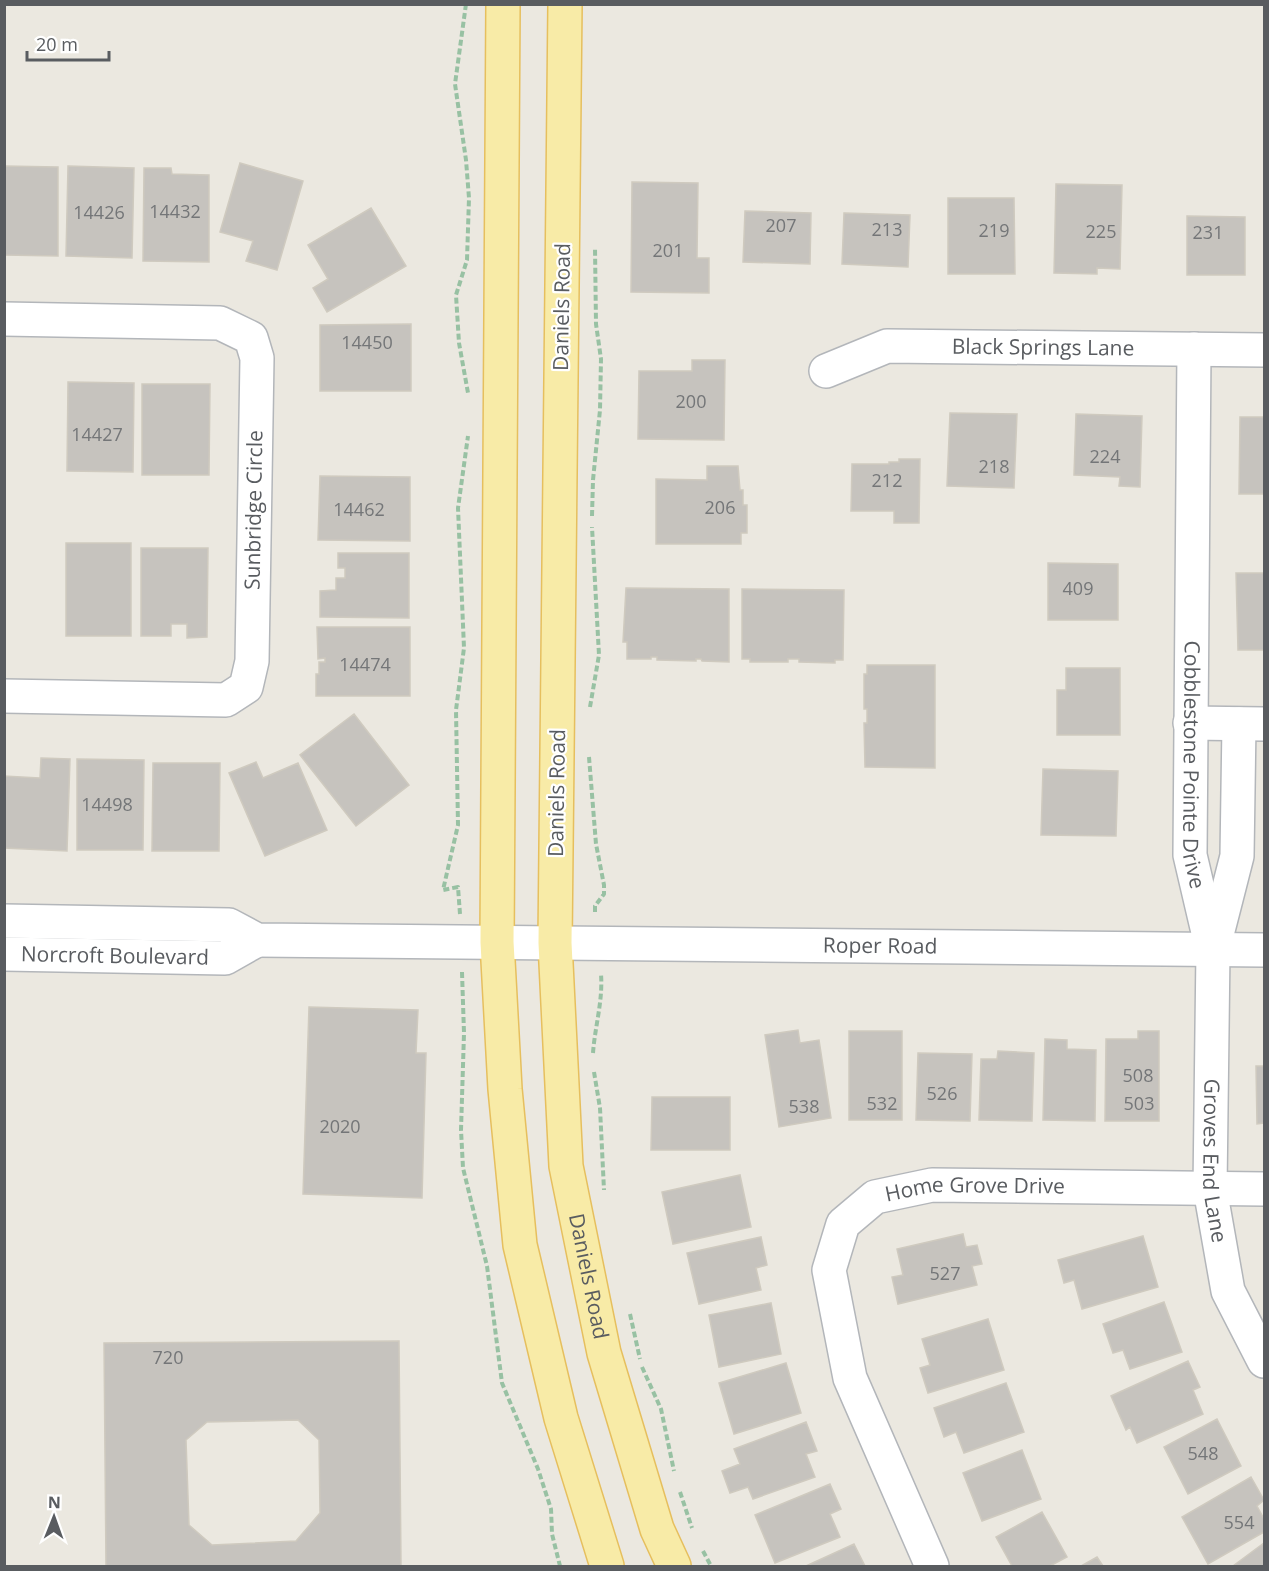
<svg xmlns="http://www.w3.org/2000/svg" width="1269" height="1571" font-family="'Open Sans',sans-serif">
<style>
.building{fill:#c6c3be;stroke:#cfcabf;stroke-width:1.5;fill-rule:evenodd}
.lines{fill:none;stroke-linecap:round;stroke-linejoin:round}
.minor-casing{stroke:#b3b6ba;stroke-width:36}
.major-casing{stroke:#e6bf5e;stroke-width:36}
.path{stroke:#98c1a3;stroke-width:4;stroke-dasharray:6 3;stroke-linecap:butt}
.minor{stroke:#fff;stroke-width:33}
.major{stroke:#f8eba7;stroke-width:33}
.labels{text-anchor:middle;stroke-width:4.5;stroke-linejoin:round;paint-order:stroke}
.number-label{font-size:18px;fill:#747678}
.street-label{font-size:21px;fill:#595c60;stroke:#fff}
</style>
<rect width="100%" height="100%" fill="#ebe8e0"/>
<path class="building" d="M240,163L303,181L277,270L246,261L253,241L220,232Z
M4,166L58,167V256L4,255Z
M68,166L134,168L132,258L66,256Z
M144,168H171L172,174L209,175V262L143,261Z
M632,182L698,183L697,258H709V293L631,292Z
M1056,184L1122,185L1120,269L1097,268V274L1054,273Z
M948,198H1014L1015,274H948Z
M371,208L406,266L327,312L313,288L328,279L308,245Z
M745,211L811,213L810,264L743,262Z
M844,213L910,215L908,267L842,264Z
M1187,216L1245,217V275H1187Z
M411,324V391H320V325Z
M692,360H725L724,440L638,439L639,371H692Z
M68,382L134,383L133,472L67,471Z
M142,384H210L209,475H142Z
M950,413L1017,414L1014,488L947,486Z
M1076,414L1142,416L1140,487L1119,486L1120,477L1074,475Z
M1240,417H1264V494H1239Z
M899,459H920L919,523H894V511H851L852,464H889V462H899Z
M707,466H738L740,490H743V505H747V533H741V544H656V479L707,480Z
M320,476L410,477V541L318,540Z
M66,543H131V636H66Z
M141,548H208L207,637L187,638V624H171V636H141Z
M338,553H409V618L320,617V591L336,590V578H345V568H338Z
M1048,563L1118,564V620H1048Z
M1236,573H1264V650H1238Z
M626,588L729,589V662L702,661L701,659H696V661L657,660V657H651V659H627V642H623Z
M742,589L844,590L843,660H835V663L799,662V659H788V662H750V659H742Z
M317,627H410V696H316V674H319V662H325V658L318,659Z
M867,665H935V768L865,767L864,723H867V709H864V674H867Z
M1066,668H1120V735H1057V690H1066Z
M354,714L409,785L356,826L300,755Z
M41,758L70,759L67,851L4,848V776L40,778Z
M77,759L144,760L143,850H77Z
M256,762L263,778L298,763L327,830L265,856L229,773Z
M153,763H220L219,851H152Z
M1043,769L1118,771L1116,836L1041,835Z
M309,1007L418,1010L416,1053H426L422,1198L303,1194Z
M798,1030L800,1043L819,1040L831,1118L779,1127L765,1035Z
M849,1031H902V1120H849Z
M1138,1031H1159V1121H1105L1106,1039H1138Z
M1045,1039L1067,1040V1049L1096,1050L1095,1121L1043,1120Z
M998,1051L1034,1053L1032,1121L979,1120L981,1059H997Z
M918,1053L972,1054L970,1121L916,1120Z
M1256,1066H1264V1123L1257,1124Z
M652,1097H730V1150H651Z
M740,1175L751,1227L673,1244L662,1192Z
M963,1234L966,1247L977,1245L982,1264L972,1266L977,1285L898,1304L892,1277L903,1275L897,1249Z
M1143,1236L1158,1287L1082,1309L1074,1280L1064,1283L1058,1260Z
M761,1237L767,1265L756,1268L761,1290L699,1304L687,1253Z
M1164,1302L1182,1352L1130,1369L1123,1350L1113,1353L1103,1324Z
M771,1303L781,1354L719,1367L709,1315Z
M988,1319L1004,1370L928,1393L920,1368L930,1365L922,1339Z
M399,1341L401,1566H106L104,1343ZM298,1420L319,1440L320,1513L296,1541L212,1545L189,1525L186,1440L207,1422Z
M1188,1361L1200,1387L1193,1390L1203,1414L1137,1443L1130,1427L1126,1430L1111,1396Z
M786,1363L801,1413L734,1434L719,1383Z
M1006,1383L1024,1432L964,1453L956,1432L944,1437L934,1408Z
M1217,1419L1241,1466L1188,1494L1164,1447Z
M806,1422L817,1451L806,1454L815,1477L753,1499L748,1487L730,1493L722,1471L740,1464L734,1449Z
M1022,1450L1041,1499L982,1521L963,1473Z
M1251,1477L1264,1500L1257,1506L1264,1519V1532L1208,1564L1182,1517Z
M830,1484L841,1509L830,1514L840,1537L775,1563L755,1515Z
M1042,1512L1067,1557L1050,1566H1012L996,1537Z
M1264,1543V1566H1233Z
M854,1544L865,1566H806Z
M1097,1557L1103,1566H1081Z"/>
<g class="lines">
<g class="minor-casing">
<g id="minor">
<path d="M4,319L220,323L251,338L257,358L252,661L246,687L226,700L4,696"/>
<path id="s1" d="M1194,349L1190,855L1211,945"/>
<path id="s2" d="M826,371L887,346L1264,350"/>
<path d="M1190,723L1264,724"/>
<path id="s3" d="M1239,724L1237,856L1213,950L1210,1189L1228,1291L1264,1361"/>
<path id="s4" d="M4,921L229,925L257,940L1264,950"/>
<path id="s5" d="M4,954L225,958L257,940"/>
<path id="s6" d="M932,1566L850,1378L829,1270L843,1224L875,1197L932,1185L1264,1189"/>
</g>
</g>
<g class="major-casing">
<g id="major">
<path d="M503,4L497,942L505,1089L520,1245L561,1418L607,1566"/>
<path id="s7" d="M565,4L555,943L566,1166L604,1353L657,1529L674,1566"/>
</g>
</g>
<path class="path" d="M466,4L455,84L466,160L469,198L467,260L456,295L459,343L468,393
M592,516L593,480L600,410L601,359L596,324L595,248
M590,707L599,655L592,527
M589,757L596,844L604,885V894L595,906V913
M460,914L458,887L443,890L458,825L456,710L464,648L458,508L468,436
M462,972L464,1033L461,1130L463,1168L487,1266L502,1383L538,1469L551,1509L552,1534L560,1566
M593,1053C595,1026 603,1001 601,974
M594,1072L600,1108L604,1190
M630,1314L640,1359
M642,1367L661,1409L674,1471
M680,1492L692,1528
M703,1551L711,1566"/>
<use href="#minor" class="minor"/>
<use href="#major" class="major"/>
</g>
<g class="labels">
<g class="number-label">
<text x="175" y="218">14432</text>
<text x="99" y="219">14426</text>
<text x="781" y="232">207</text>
<text x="887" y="236">213</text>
<text x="994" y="237">219</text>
<text x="1101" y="238">225</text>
<text x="1208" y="239">231</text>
<text x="668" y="257">201</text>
<text x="367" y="349">14450</text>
<text x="691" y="408">200</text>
<text x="97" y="441">14427</text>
<text x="1105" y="463">224</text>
<text x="994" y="473">218</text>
<text x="887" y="487">212</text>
<text x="720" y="514">206</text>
<text x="359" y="516">14462</text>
<text x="1078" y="595">409</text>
<text x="365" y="671">14474</text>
<text x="107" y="811">14498</text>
<text x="1138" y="1082">508</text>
<text x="942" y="1100">526</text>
<text x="882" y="1110">532</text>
<text x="1139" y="1110">503</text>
<text x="804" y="1113">538</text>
<text x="340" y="1133">2020</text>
<text x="945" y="1280">527</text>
<text x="168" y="1364">720</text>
<text x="1203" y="1460">548</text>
<text x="1239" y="1529">554</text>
</g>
<g class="street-label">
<text transform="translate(562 307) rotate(-89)" y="7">Daniels Road</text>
<text dy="7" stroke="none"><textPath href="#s2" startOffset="222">Black Springs Lane</textPath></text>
<text transform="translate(254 510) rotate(-89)" y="7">Sunbridge Circle</text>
<text dy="7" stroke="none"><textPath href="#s1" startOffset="416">Cobblestone Pointe Drive</textPath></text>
<text transform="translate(557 793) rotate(-89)" y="7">Daniels Road</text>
<text dy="7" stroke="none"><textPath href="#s4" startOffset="880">Roper Road</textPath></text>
<text dy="7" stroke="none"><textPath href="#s5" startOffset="111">Norcroft Boulevard</textPath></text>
<text dy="7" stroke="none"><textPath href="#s3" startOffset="440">Groves End Lane</textPath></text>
<text dy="7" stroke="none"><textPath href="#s6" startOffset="506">Home Grove Drive</textPath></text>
<text dy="7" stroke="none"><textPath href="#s7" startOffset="1275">Daniels Road</textPath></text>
</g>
</g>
<rect width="1269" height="1571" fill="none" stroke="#595c60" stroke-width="12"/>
<g transform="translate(54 1517) rotate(1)" stroke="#ffffff" stroke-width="4.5" paint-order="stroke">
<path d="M0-4.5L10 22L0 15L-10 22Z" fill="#595c60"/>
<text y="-9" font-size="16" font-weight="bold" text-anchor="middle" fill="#595c60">N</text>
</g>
<path d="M27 51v9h82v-9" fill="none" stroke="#595c60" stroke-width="3"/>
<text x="36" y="51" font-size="18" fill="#595c60" stroke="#ffffff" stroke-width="4.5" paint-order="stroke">20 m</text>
</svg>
